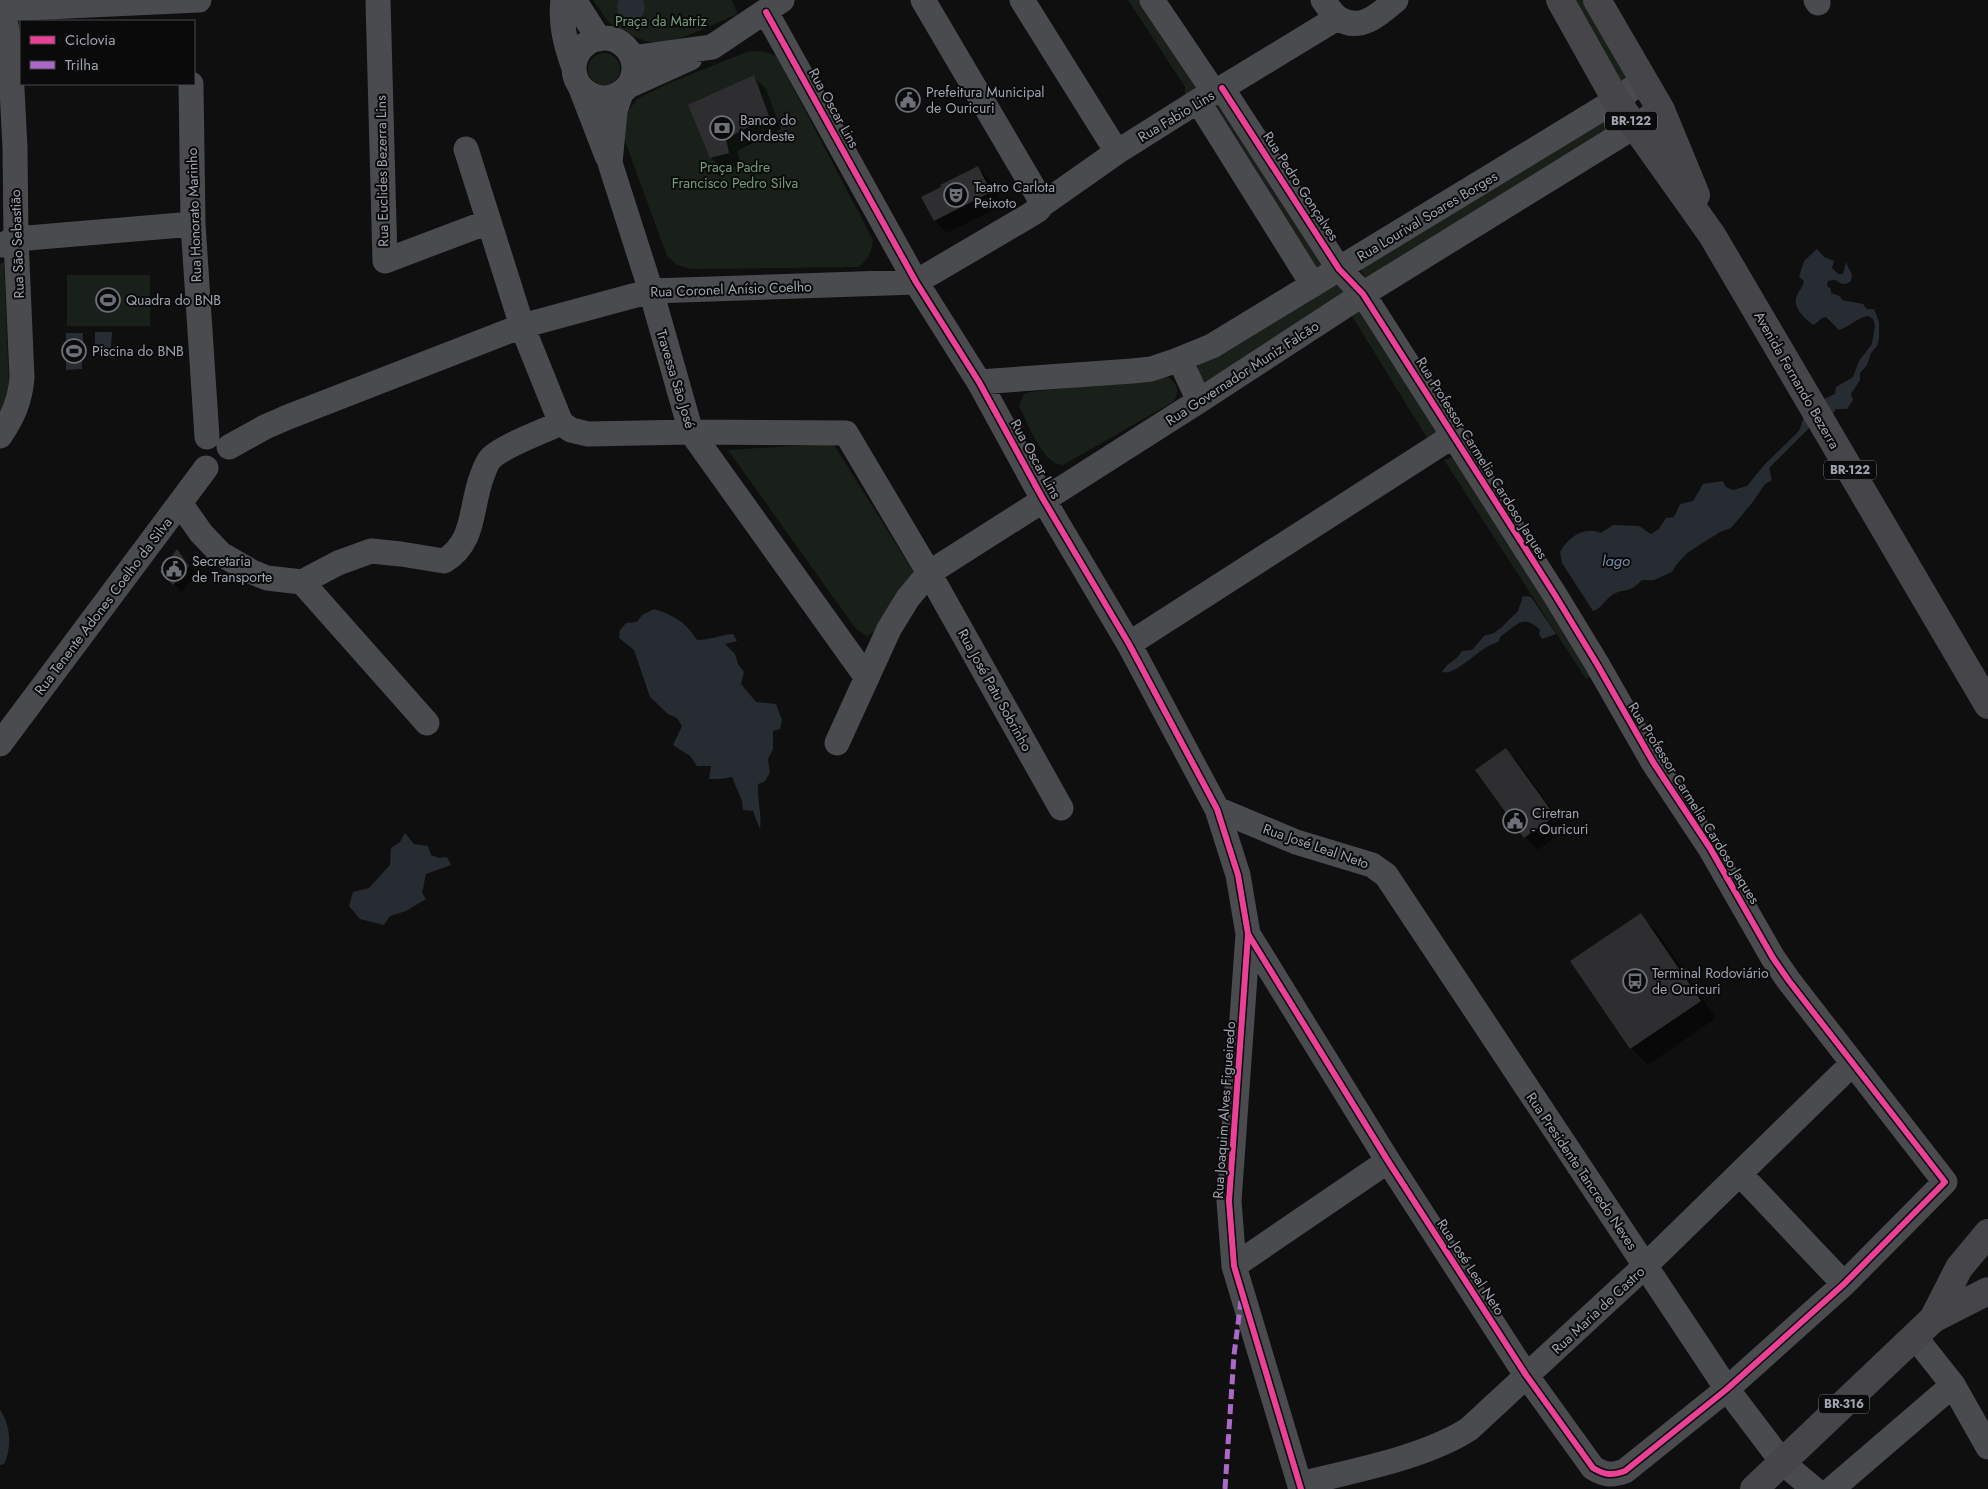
<svg xmlns="http://www.w3.org/2000/svg" width="1988" height="1489" font-family="Jost,sans-serif">
<style>
.green{fill:#19201a}
.water{fill:#262c32}
.shadow{fill:#0007}
.building{fill:#2e2e30}
.lines{fill:none;stroke-linecap:round;stroke-linejoin:round}
.minor{stroke:#4a4b4f;stroke-width:25}
.major{stroke:#46464a;stroke-width:28}
.highway{stroke:#46464a;stroke-width:28}
.quiet{stroke:#ac68c9;stroke-width:5;stroke-dasharray:10 5;stroke-linecap:butt}
.cycleway-casing{stroke:#0a0a0b;stroke-width:9}
.cycleway{stroke:#ea4096;stroke-width:6}
.labels{text-anchor:middle;stroke-width:4;stroke-linejoin:round;paint-order:stroke}
.shield{fill:#0a0a0b;stroke:#73767f;stroke-width:1}
.shield-label{font-size:12px;font-weight:bold;fill:#a0a4b1}
.park-label{font-size:14px;fill:#769d7a;stroke:#0a0a0b}
.poi-label{font-size:14px;fill:#a0a4b1;stroke:#0a0a0b;text-anchor:start}
.street-label{font-size:14px;fill:#a0a4b1;stroke:#0a0a0b}
.water-label{font-size:15px;font-style:italic;fill:#7591ae;stroke:#0a0a0b}
</style>
<rect width="100%" height="100%" fill="#0f0f10"/>
<path class="green" d="M593,0H732L738,14L684,37L661,43L649,42L635,37L609,23Z
M1128,0H1146L1204,88L1185,102V87Z
M1570,0H1588L1628,74L1624,80L1616,81Z
M759,51L769,53L777,57L873,240C872,252 868,260 858,267L691,269L677,265L667,256L622,133L627,113L637,99L669,83L747,52Z
M588 69a16 16 0 1 1 32 0a16 16 0 1 1-32 0Z
M1217,99L1327,262L1319,272L1213,101Z
M1616,109L1625,125L1367,281L1358,266Z
M4,262L10,411L0,421V264Z
M67,275H150V326H67Z
M1335,285L1342,287L1347,292L1209,383L1202,382L1196,370L1199,364Z
M1363,305L1442,433L1429,441L1350,313Z
M1168,377C1178,384 1180,392 1173,402L1063,465C1042,464 1028,423 1019,406L1024,394L1029,392Z
M828,444L833,445L836,448L914,573L875,631L867,636L856,629L728,450Z
M1454,457L1595,674L1586,679L1444,460Z"/>
<path class="water" d="M619,0H643C654,27 608,27 619,0Z
M1817,249L1824,257L1834,261L1832,268L1838,274H1843L1846,262L1852,275L1851,281C1845,286 1841,284 1835,280L1828,281L1827,286L1831,289V293L1840,296L1842,300L1863,304L1867,309H1874L1879,322V339L1877,346L1871,353L1867,365L1860,373V380L1851,394L1853,400L1847,409H1836L1831,417L1824,399L1835,394L1836,387L1853,377L1859,361L1872,344L1875,325L1873,319L1868,316C1856,318 1850,327 1839,330L1826,317L1822,318L1814,325C1807,321 1794,309 1796,299C1797,292 1803,288 1804,281L1799,277L1804,261Z
M95,332H112L111,348H95Z
M66,333H83L82,369L66,370Z
M1804,416L1810,427L1769,468L1772,480L1765,484L1752,503L1731,528L1720,532L1687,553L1676,565L1672,572L1654,580H1642C1628,595 1625,587 1612,595C1605,600 1602,608 1593,611L1562,563L1560,552C1569,537 1583,526 1601,533L1613,525L1639,526L1651,534L1659,529L1666,518L1674,517L1680,504L1693,501L1703,484L1723,481L1726,487L1733,490L1747,486L1765,464L1796,434L1800,429Z
M1523,596L1531,597L1556,634L1542,639L1539,634L1540,630C1523,613 1516,626 1500,637L1499,641C1495,644 1489,645 1485,648C1475,654 1453,676 1442,672C1447,662 1457,661 1462,651L1472,650L1484,636L1494,633L1502,627L1518,611Z
M654,609C673,615 686,622 697,640C710,640 720,635 733,634L737,641L725,644L735,654L738,664L744,672L741,684L756,702L776,704L782,720L780,729L773,731V749L768,759L770,773L764,782L758,784C757,801 762,812 760,829L753,811L743,810L742,801L732,777L720,779H709L711,766H697L690,756L673,745L682,726L677,718L668,714L650,697L634,650L619,638L620,630L626,623L637,622L642,615Z
M405,833L414,844L428,846L431,855L439,858L447,857L451,865L426,874L422,893L426,899L406,911L390,916L384,925L360,919L349,906L353,892L369,888L390,865L391,848L400,842Z
M0,1410C11,1425 12,1448 4,1464L0,1465Z"/>
<path class="shadow" d="M754,77L766,89L781,129L737,151L741,165L724,170L711,158Z
M978,167L990,180L1003,205L947,233L935,221Z
M178,551L196,574L182,592L162,572Z
M1505,749L1518,762L1566,829L1538,850L1525,837L1477,770Z
M1640,915L1657,932L1716,1018L1648,1065L1631,1048Z"/>
<path class="building" d="M754,75L769,116L726,139L729,153L710,158L688,105Z
M978,166L991,192L934,221L921,197L941,187L940,185Z
M177,549L189,566L173,585L160,572Z
M1506,748L1555,816L1524,838L1475,770Z
M1641,913L1701,1001L1630,1049L1570,961Z"/>
<g class="lines">
<path class="minor" d="M378,0L385,261L488,222
M563,0C560,24 566,46 574,68
M574,0L599,39
M923,0L1043,204L1117,152L1198,101L1222,88L1337,18
M1022,0L1117,152
M1152,0L1214,92
M1323,0C1327,5 1332,14 1338,18C1360,33 1380,14 1396,0
M1816,0L1818,3
M3,9L199,0
M766,12L916,282L979,382L1043,499L1129,644L1217,809L1238,875L1248,934L1229,1201L1234,1266L1301,1489
M574 68a30 30 0 1 1 60 0a30 30 0 1 1-60 0Z
M633,58L712,47L782,0
M191,84L193,224L207,437
M580,86L607,156
M628,86L690,58
M1222,88L1339,269L1363,294L1555,595L1597,664L1653,762L1710,848L1773,958L1789,981L1945,1182L1844,1284L1727,1389L1625,1471C1611,1476 1605,1475 1593,1468L1526,1375L1388,1161L1248,934
M621,93L615,111L610,163L651,291L691,432L867,678
M1198,101L1313,285
M466,149L522,326L561,423L571,430L588,434L691,432L846,433L929,573L1061,808
M2,245L16,239L193,224
M1180,360L1199,401
M979,382L1132,371L1151,369L1175,361L1212,346L1616,100L1644,80
M0,436C13,417 20,401 22,378L16,239L15,148L10,50L2,0
M229,447L265,427L288,417L522,326L651,291L916,282L1025,218L1038,210L1043,204
M180,503L201,533L221,554L252,572L267,578L302,582L338,563L371,551L401,554L444,561C476,542 470,507 482,476C485,469 486,463 491,458C505,445 542,432 561,423
M302,582L427,723
M1129,644L1453,436
M837,743L889,629L908,598L929,573L1199,401L1363,294L1661,110
M0,744L206,468
M1217,809L1296,842L1372,865L1386,875L1727,1389L1783,1463L1814,1489
M1740,1174L1844,1284
M1234,1266L1388,1161
M1953,1385L1988,1447
M1300,1484C1352,1471 1424,1458 1469,1429L1645,1266L1852,1064
M1832,1489L1953,1385L1915,1337"/>
<path class="major" d="M1560,0L1616,100L1712,235L1988,705
M1597,0L1661,110L1696,195"/>
<path class="highway" d="M1933,1319L1988,1291
M1754,1489L1933,1319L1959,1268L1988,1233"/>
<path class="quiet" d="M1225,1489L1234,1355L1241,1301"/>
<g class="cycleway-casing">
<path id="cycleway" d="M766,12L916,282L979,382L1043,499L1129,644L1217,809L1238,875L1248,934L1229,1201L1234,1266L1301,1489
M1222,88L1339,269L1363,294L1555,595L1597,664L1653,762L1710,848L1773,958L1789,981L1945,1182L1844,1284L1727,1389L1625,1471C1611,1476 1605,1475 1593,1468L1526,1375L1388,1161L1248,934"/>
</g>
<use href="#cycleway" class="cycleway"/>
</g>
<defs>
<g id="civic-ring" transform="scale(1.25)"><circle r="9.5" fill="#0a0a0b" stroke="#6d7079" stroke-width="1.5"/><path d="M-.6-6.5H3V-4.5H.6V-3L4-1V1h2V6H-6V1h2V-1L-.6-3ZM-1.2 2.5V6h2.4V2.5Z" fill="#6d7079"/></g>
<g id="bank-ring" transform="scale(1.25)"><circle r="9.5" fill="#0a0a0b" stroke="#6d7079" stroke-width="1.5"/><path d="M-6-4H6V4H-6ZM0-2.3a2.3 2.3 0 1 0 0 4.6a2.3 2.3 0 1 0 0-4.6Z" fill="#6d7079"/></g>
<g id="theatre-ring" transform="scale(1.25)"><circle r="9.5" fill="#0a0a0b" stroke="#6d7079" stroke-width="1.5"/><path d="M-5-5.5Q0-4 5-5.5V0Q5 5 0 6Q-5 5-5 0ZM-3.3-2.5H-1v1.5H-3.3ZM1-2.5H3.3v1.5H1ZM-2.8 1Q0 5.5 2.8 1Z" fill="#6d7079"/></g>
<g id="stadium-ring" transform="scale(1.25)"><circle r="9.5" fill="#0a0a0b" stroke="#6d7079" stroke-width="1.5"/><path d="M0-5a6.5 5 0 1 0 0 10a6.5 5 0 1 0 0-10ZM-3.5-1.8h7v3.6h-7Z" fill="#6d7079"/></g>
<g id="bus-ring" transform="scale(1.25)"><circle r="9.5" fill="#0a0a0b" stroke="#6d7079" stroke-width="1.5"/><path d="M-5-6H5V4H4V6H2V4H-2V6H-4V4H-5ZM-3.5-4V0h7V-4ZM-3.5 1.2v1.5H-2V1.2ZM2 1.2v1.5H3.5V1.2Z" fill="#6d7079"/></g>
</defs>
<g fill-rule="evenodd">
<use href="#civic-ring" x="908" y="100"/>
<use href="#bank-ring" x="722" y="128"/>
<use href="#theatre-ring" x="956" y="195"/>
<use href="#stadium-ring" x="108" y="300"/>
<use href="#stadium-ring" x="74" y="351"/>
<use href="#civic-ring" x="174" y="569"/>
<use href="#civic-ring" x="1515" y="821"/>
<use href="#bus-ring" x="1635" y="981"/>
</g>
<g class="labels">
<g class="shield">
<rect x="1605" y="111.5" width="52" height="19" rx="4"/>
<rect x="1824" y="460.5" width="52" height="19" rx="4"/>
<rect x="1819" y="1394.5" width="50" height="19" rx="4"/>
</g>
<g class="shield-label">
<text x="1631" y="125">BR-122</text>
<text x="1850" y="474">BR-122</text>
<text x="1844" y="1408">BR-316</text>
</g>
<g class="park-label">
<text x="661" y="26">Praça da Matriz</text>
<text x="735" y="172">Praça Padre<tspan x="735" dy="16">Francisco Pedro Silva</tspan></text>
</g>
<g class="poi-label">
<text x="926" y="97">Prefeitura Municipal<tspan x="926" dy="16">de Ouricuri</tspan></text>
<text x="740" y="125">Banco do<tspan x="740" dy="16">Nordeste</tspan></text>
<text x="974" y="192">Teatro Carlota<tspan x="974" dy="16">Peixoto</tspan></text>
<text x="126" y="305">Quadra do BNB</text>
<text x="92" y="356">Piscina do BNB</text>
<text x="192" y="566">Secretaria<tspan x="192" dy="16">de Transporte</tspan></text>
<text x="1532" y="818">Ciretran<tspan x="1532" dy="16">- Ouricuri</tspan></text>
<text x="1652" y="978">Terminal Rodoviário<tspan x="1652" dy="16">de Ouricuri</tspan></text>
</g>
<g class="street-label">
<text transform="translate(834 108) rotate(61)" y="5">Rua Oscar Lins</text>
<text transform="translate(1176 116) rotate(-31)" y="5">Rua Fabio Lins</text>
<text transform="translate(382 171) rotate(-91)" y="5">Rua Euclides Bezerra Lins</text>
<text transform="translate(1301 186) rotate(57)" y="5">Rua Pedro Gonçalves</text>
<text transform="translate(194 215) rotate(-92)" y="5">Rua Honorato Marinho</text>
<text transform="translate(1427 216) rotate(-31)" y="5">Rua Lourival Soares Borges</text>
<text transform="translate(17 244) rotate(-92)" y="5">Rua São Sebastião</text>
<text transform="translate(731 289) rotate(-2)" y="5">Rua Coronel Anísio Coelho</text>
<text transform="translate(1242 373) rotate(-33)" y="5">Rua Governador Muniz Falcão</text>
<text transform="translate(676 379) rotate(73)" y="5">Travessa São José</text>
<text transform="translate(1797 380) rotate(60)" y="5">Avenida Fernando Bezerra</text>
<text transform="translate(1482 458) rotate(58)" y="5">Rua Professor Carmelia Cardoso Jaques</text>
<text transform="translate(1036 459) rotate(61)" y="5">Rua Oscar Lins</text>
<text transform="translate(103 606) rotate(-53)" y="5">Rua Tenente Adones Coelho da Silva</text>
<text transform="translate(995 690) rotate(61)" y="5">Rua José Patu Sobrinho</text>
<text transform="translate(1694 803) rotate(58)" y="5">Rua Professor Carmelia Cardoso Jaques</text>
<text transform="translate(1316 846) rotate(19)" y="5">Rua José Leal Neto</text>
<text transform="translate(1224 1110) rotate(-86)" y="5">Rua Joaquim Alves Figueiredo</text>
<text transform="translate(1582 1171) rotate(56)" y="5">Rua Presidente Tancredo Neves</text>
<text transform="translate(1471 1267) rotate(57)" y="5">Rua José Leal Neto</text>
<text transform="translate(1598 1310) rotate(-43)" y="5">Rua Maria de Castro</text>
</g>
<g class="water-label">
<text x="1616" y="566">lago</text>
</g>
</g>
<rect x="20" y="20" width="175" height="65" fill="#0a0a0b" stroke="#46484d"/>
<rect x="30" y="36" width="25" height="8" fill="#ea4096" stroke="#46484d"/>
<text x="65" y="45" font-size="15" fill="#a0a4b1">Ciclovia</text>
<rect x="30" y="61" width="25" height="8" fill="#ac68c9" stroke="#46484d"/>
<text x="65" y="70" font-size="15" fill="#a0a4b1">Trilha</text>
</svg>
